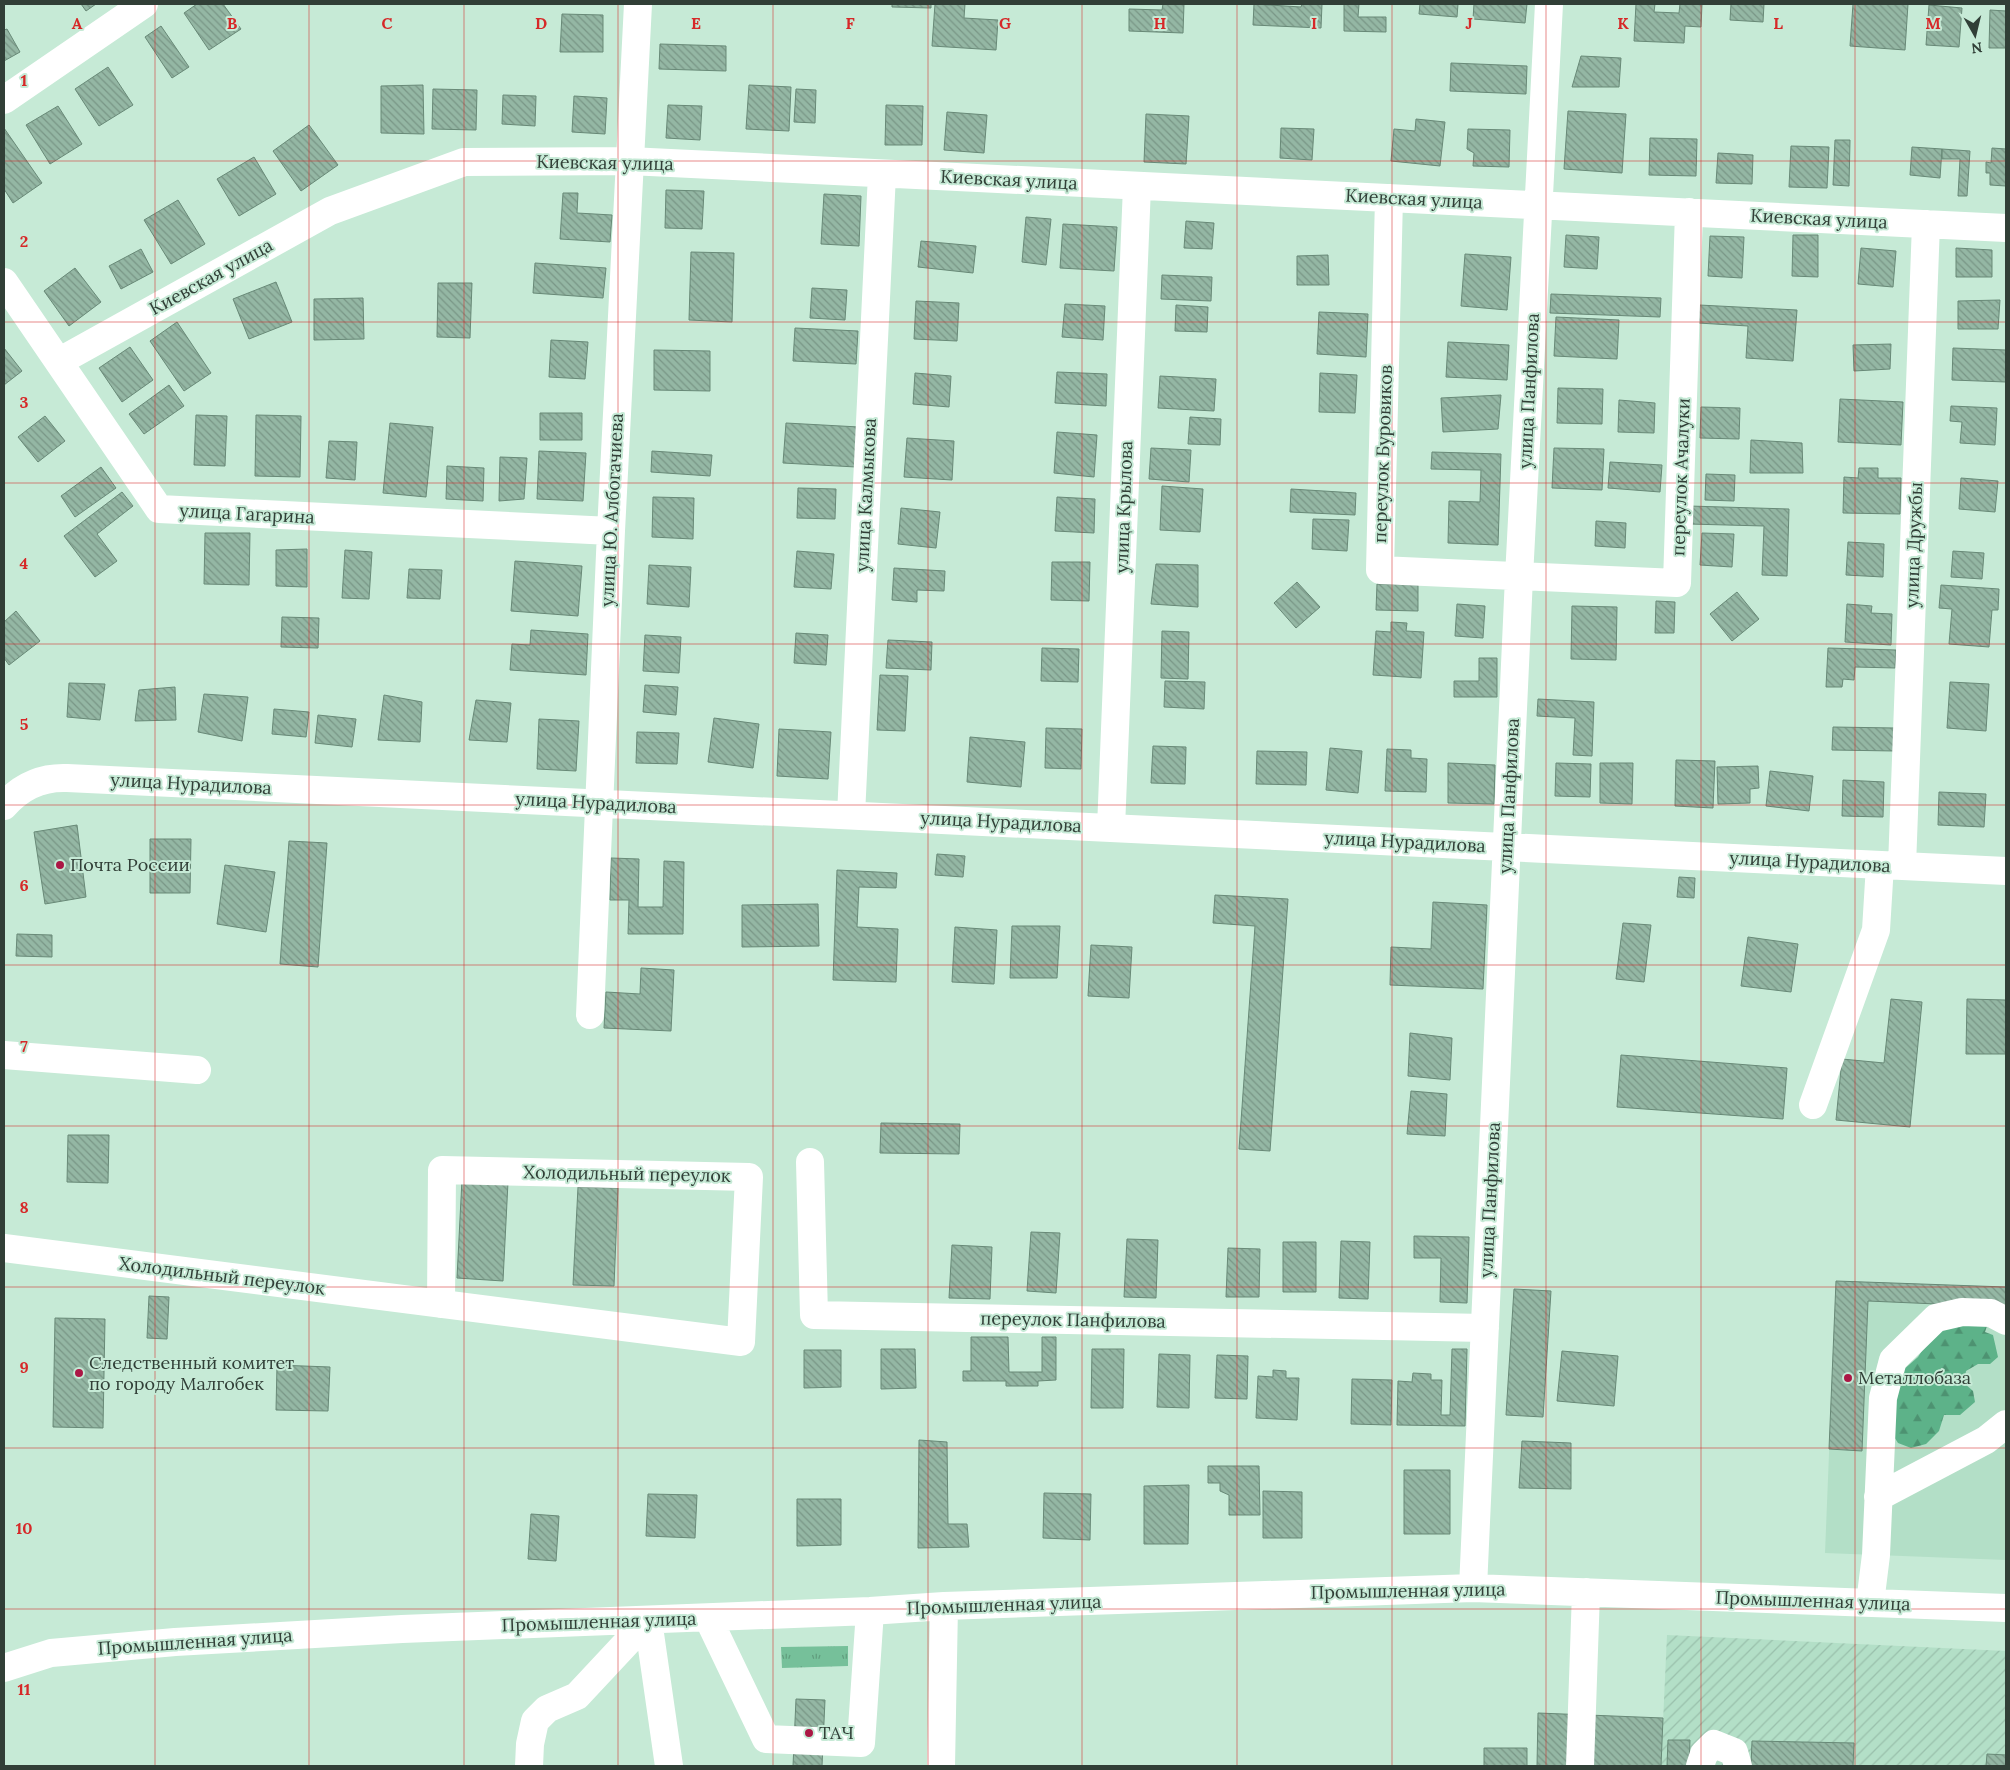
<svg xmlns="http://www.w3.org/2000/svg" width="2010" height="1770" font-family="Lora,serif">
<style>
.built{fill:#b3dfc7}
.industrial{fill:url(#industrial-furrows)}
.grass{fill:url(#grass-tufts)}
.forest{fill:url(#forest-firs)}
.building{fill:url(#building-back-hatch);stroke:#688977}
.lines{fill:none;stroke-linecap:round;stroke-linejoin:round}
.minor{stroke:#fff;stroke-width:28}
.grid{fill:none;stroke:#d62828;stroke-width:1;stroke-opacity:0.55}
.poi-dot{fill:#ab1745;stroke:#c6ead6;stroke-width:2}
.labels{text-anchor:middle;stroke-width:4;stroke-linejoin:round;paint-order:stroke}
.street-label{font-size:18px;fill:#313f37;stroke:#c6ead6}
.poi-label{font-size:18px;fill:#313f37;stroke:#c6ead6;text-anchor:start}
.grid-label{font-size:16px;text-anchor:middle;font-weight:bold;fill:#d62828;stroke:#c6ead6;stroke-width:4;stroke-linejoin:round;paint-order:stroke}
</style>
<defs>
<pattern id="industrial-furrows" width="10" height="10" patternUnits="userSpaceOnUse" patternTransform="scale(1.25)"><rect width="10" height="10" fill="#b3dfc7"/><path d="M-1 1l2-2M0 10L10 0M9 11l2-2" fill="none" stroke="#9ac0ac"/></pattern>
<pattern id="grass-tufts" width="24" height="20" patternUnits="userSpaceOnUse" patternTransform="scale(1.25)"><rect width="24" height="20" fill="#76c09a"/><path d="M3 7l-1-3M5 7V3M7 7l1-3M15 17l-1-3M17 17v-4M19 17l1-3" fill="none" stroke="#619d7e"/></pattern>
<pattern id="forest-firs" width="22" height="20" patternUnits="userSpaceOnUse" patternTransform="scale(1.25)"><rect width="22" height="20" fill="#5db289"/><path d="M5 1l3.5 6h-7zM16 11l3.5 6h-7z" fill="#4d9271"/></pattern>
<pattern id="building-back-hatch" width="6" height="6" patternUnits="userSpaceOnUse" patternTransform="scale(1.25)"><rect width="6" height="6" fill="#94b7a4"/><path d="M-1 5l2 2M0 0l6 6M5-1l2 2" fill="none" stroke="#799686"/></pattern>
</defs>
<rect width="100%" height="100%" fill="#c6ead6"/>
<path class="built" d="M1836,1281L2006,1287V1560L1825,1553Z"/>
<path class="industrial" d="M1667,1635L2006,1651V1766H1661Z"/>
<path class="grass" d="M848,1646V1666L782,1668L781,1647Z"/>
<path class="forest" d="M1960,1321L1987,1326L1985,1332L1993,1335L1998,1357L1990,1364H1978L1966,1371L1964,1383L1973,1391L1975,1402L1960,1415H1944L1939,1431L1926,1444L1911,1448L1898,1443L1891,1432L1893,1398L1902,1371L1918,1357L1932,1335Z"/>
<path class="building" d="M81,4H96L86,11Z
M197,4H223L241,29L209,50L184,13Z
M892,4H931V8L892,7Z
M935,4H965L964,18L998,20L996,50L932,46Z
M1163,4H1184L1183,33L1129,31V9L1162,10Z
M1254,4L1301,7L1302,4H1322L1321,28L1253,25Z
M1344,4H1359L1358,17H1386V32L1344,31Z
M1420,4H1458L1457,17L1419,14Z
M1474,4H1527L1525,23L1473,19Z
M1636,4H1655L1654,12L1679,13L1680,4H1702L1701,27L1685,26L1684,43L1634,41Z
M1731,4H1764L1763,22L1730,20Z
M1853,4H1908L1905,50L1850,46Z
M1929,5L1962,8L1959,47L1926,45Z
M1990,10L2006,11V48H1989Z
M562,14L603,15V52H560Z
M161,26L189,67L172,78L145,37Z
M7,29L20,52L4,61V30Z
M660,44L726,46V71L659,69Z
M1581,56L1621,58L1619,87H1572Z
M1451,63L1527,66L1526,94L1450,91Z
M108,67L133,105L99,126L75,89Z
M423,85L424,134L381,133V86Z
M749,85L791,87L789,131L746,129Z
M433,89L477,90L476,130L432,129Z
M796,89L816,90L815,123L794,122Z
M503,95L536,96L535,126L502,124Z
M574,96L607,98L605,134L572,132Z
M668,105L702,106L700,140L666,138Z
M886,105L923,106L922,145H885Z
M58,106L82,144L50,164L26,125Z
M1568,111L1626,114L1622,173L1564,169Z
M947,112L987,115L984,153L944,150Z
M1146,114L1189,116L1186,164L1144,162Z
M1416,119L1445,122L1440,166L1391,161L1394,129L1415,131Z
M309,125L338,165L301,191L273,151Z
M4,128L42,183L13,203L4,189Z
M1281,128L1314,129L1312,160L1280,158Z
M1468,129L1510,130L1509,167L1473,166L1474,153L1467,149Z
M1650,138L1697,139L1696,176L1649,175Z
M1835,140H1850L1849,186L1833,185Z
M1791,146L1829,147L1827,188L1789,187Z
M1912,147L1942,149L1940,178L1910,175Z
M1992,148L2006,149V186L1990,185V173H1986V162L1991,163Z
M1942,149L1970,151L1967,196H1958L1960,159H1942Z
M1718,153L1753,155L1752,184L1716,183Z
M254,157L276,194L239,216L217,179Z
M666,190L704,191L702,229L665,228Z
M563,193H578L577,213L612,215L610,242L560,239Z
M824,194L861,196L859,246L821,244Z
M178,200L205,244L171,264L144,220Z
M1026,217L1051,219L1046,265L1022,262Z
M1186,221L1214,223L1212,249L1184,248Z
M1063,224L1117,227L1114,271L1060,268Z
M1566,235L1599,237L1597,269L1564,267Z
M1793,235H1818V277L1792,276Z
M1710,236L1744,237L1742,278L1708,276Z
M921,241L976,246L973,273L918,267Z
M1861,248L1896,251L1893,287L1858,284Z
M1956,248L1992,250V277H1956Z
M141,249L153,272L121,289L109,266Z
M691,252L734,253L732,322L689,320Z
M1465,254L1511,257L1507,310L1461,306Z
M1328,255L1329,285H1297V256Z
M535,263L606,268L603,298L533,293Z
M75,268L101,302L69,326L44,291Z
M1162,275L1212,277L1211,301L1161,299Z
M276,282L292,322L249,339L233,299Z
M438,283H472L470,338L437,337Z
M812,288L847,290L845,320L810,318Z
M1551,294L1661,298L1660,317L1550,313Z
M363,298L364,339L314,340V299Z
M2000,300L1998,329H1958V301Z
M916,301L959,303L957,341L914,339Z
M1065,304L1105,306L1103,340L1062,337Z
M1176,305L1208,307L1207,332L1175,331Z
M1699,305L1797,310L1793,361L1746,358L1748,326L1698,323Z
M1319,312L1368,314L1366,357L1317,354Z
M1556,317L1619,320L1617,359L1554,356Z
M177,322L211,373L184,391L150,341Z
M795,328L858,331L856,364L793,361Z
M551,340L588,342L585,379L549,377Z
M1448,342L1509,345L1507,380L1446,377Z
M1891,344L1890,369L1854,371L1853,345Z
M130,347L153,380L122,402L99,368Z
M4,348L22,371L4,385Z
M1953,348L2006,350V382L1952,380Z
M654,350L710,351V391L654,390Z
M1057,372L1107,374L1106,406L1055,403Z
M915,373L951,376L949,407L913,404Z
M1320,373L1357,375L1355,413L1319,412Z
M1160,376L1216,379L1214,411L1158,408Z
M169,385L184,406L144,434L129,414Z
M1558,388L1603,389L1602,424L1557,423Z
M1501,395L1498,429L1443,432L1441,398Z
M1840,399L1903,402L1901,445L1838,442Z
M1619,400L1655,403L1654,433L1618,432Z
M1951,406L1997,408L1995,445L1960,443L1962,422L1950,421Z
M1701,407L1740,408L1739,439L1700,438Z
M540,413H582V440H540Z
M196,415L227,416L225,466L194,465Z
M256,415L301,416L300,477L255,476Z
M45,416L65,441L38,462L18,437Z
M1190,417L1221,419L1220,445L1188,444Z
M390,423L433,427L426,497L383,493Z
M786,423L859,427L856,467L783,463Z
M1057,432L1097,435L1094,477L1054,473Z
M907,438L954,441L952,480L904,477Z
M1751,440L1802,443L1803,473H1750Z
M329,441L357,442L355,480L326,478Z
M1151,448L1191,450L1189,482L1149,479Z
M1554,448L1604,449L1602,490L1552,488Z
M539,451L586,453L583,501L537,499Z
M652,451L712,455L710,476L651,472Z
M1432,452L1501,454L1498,545L1448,543L1449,501L1480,502L1481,470L1431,469Z
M500,457L527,458L524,499L499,501Z
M1610,462L1662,465L1660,492L1608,488Z
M447,466L484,468L483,501L446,499Z
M101,467L116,488L75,517L61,496Z
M1859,468H1878V478H1901L1900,514L1843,513L1844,477L1858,478Z
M1706,474L1735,475L1734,501L1705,500Z
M1961,478L1998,481L1995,512L1959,509Z
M1162,486L1203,489L1200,532L1160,530Z
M798,488L836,489L835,519L797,518Z
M1291,489L1356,493L1355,515L1290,512Z
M122,492L133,506L97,534L117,561L95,577L64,536Z
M653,497L694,498L693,539L652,537Z
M1057,497L1095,499L1094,533L1055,531Z
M1689,506L1789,509L1787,576L1762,575L1764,526L1689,524Z
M901,508L940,512L936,548L898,544Z
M1313,519L1349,520L1347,551L1312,549Z
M1596,521L1626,523L1625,548L1595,546Z
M205,533H250L249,585L204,584Z
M1702,533L1734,534L1732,567L1700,565Z
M1848,542L1884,544L1883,577L1846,575Z
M307,549V587L276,586V550Z
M345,550L372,552L369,599L342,598Z
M797,551L834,554L831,589L794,587Z
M1953,551L1984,553L1982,579L1951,577Z
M515,561L582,566L578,616L511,611Z
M1052,562H1090L1089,601L1051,600Z
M1156,564L1198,565V607L1151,604Z
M649,565L691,567L689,607L647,604Z
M894,568L945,571L944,591L917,590V602L892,600Z
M409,569L442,570L440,599L407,598Z
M1297,582L1320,607L1296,628L1274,603Z
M1377,584L1418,585V611L1376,610Z
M1941,585L1999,589L1998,610H1992L1989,647L1949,644L1952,609L1939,608Z
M1737,592L1759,619L1732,641L1710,614Z
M1656,601L1675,602L1674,633H1655Z
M1457,604L1485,606L1483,638L1455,636Z
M1847,604L1872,606L1871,613L1892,614L1891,645L1845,642Z
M1572,606L1617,607L1616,660L1571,659Z
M16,611L40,641L9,665L4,658V622Z
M282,617L319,618L318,648L281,647Z
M1391,622L1407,623L1406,631L1424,632L1421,678L1373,675L1376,631L1391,632Z
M531,630L588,634L586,675L510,670L512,644L530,645Z
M1162,631L1189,632L1188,679L1161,678Z
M796,633L828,635L826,665L794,663Z
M645,635L681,637L679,673L643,671Z
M888,640L932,642L931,670L886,668Z
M1042,648L1079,649L1078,682L1041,681Z
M1828,648L1896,650L1895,668L1855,667L1854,680L1843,679L1842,687H1826Z
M1479,658H1497V697H1454V681H1479Z
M880,675L908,676L905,731L877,730Z
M1165,681L1205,682L1204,709L1164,707Z
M1950,682L1989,684L1986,731L1947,728Z
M69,683L105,684L100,720L67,717Z
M645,685L678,687L676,715L643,712Z
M175,687L176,720L135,721L139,690Z
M204,694L248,697L242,741L198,732Z
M384,695L422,702L420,742L378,740Z
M1538,699L1594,702L1592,756L1573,755L1575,718L1537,716Z
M476,700L511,703L507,742L469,740Z
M274,709L309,712L306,737L272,734Z
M318,715L356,719L352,747L315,743Z
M714,718L759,724L753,768L708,762Z
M539,719L579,721L576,771L537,769Z
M1833,727L1895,728V751L1832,750Z
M1046,728L1082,729L1081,769L1045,768Z
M779,729L831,732L828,779L777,776Z
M637,732L679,733L677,764L636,763Z
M970,737L1025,742L1021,787L967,782Z
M1153,746L1186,747L1185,784L1151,783Z
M1330,748L1362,751L1358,793L1326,790Z
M1387,749L1411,750V758L1427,759L1426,792L1385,791Z
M1257,751L1307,752L1306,785L1256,784Z
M1676,760L1715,761L1713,808L1675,806Z
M1448,763L1495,765L1494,804L1448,803Z
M1556,763L1591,764L1590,797L1555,796Z
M1600,763H1633L1632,804L1600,803Z
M1758,766L1759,788L1750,789V803L1718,804L1717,767Z
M1770,771L1813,776L1809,811L1766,806Z
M1843,780L1884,782L1883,817L1842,816Z
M1939,792L1986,794L1984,827L1938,825Z
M77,825L86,897L45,904L34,832Z
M150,839H191L190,893H150Z
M289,841L327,843L318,967L280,964Z
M937,854L965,856L963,877L935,875Z
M611,858L639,859L638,907H663L664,861L684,862L683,934H628L629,900H610Z
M225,865L275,872L266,932L217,924Z
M837,870L897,873L896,888L859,887L857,927L898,929L896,982L833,980Z
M1679,877L1695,878L1694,898L1677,897Z
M1215,895L1288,899L1270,1151L1239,1149L1255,926L1213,923Z
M1433,902L1487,905L1483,989L1390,985L1391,947L1431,949Z
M818,904L819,946L742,947V905Z
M1623,923L1651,925L1644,982L1616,979Z
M1012,926H1060L1057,978H1010Z
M955,927L997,930L994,984L952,982Z
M17,934L52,935V957L16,956Z
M1748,937L1798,944L1791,992L1741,986Z
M1091,945L1132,947L1129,998L1088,996Z
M641,968L674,970L671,1031L604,1028L606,992L640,994Z
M1891,999L1922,1002L1910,1127L1836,1120L1842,1059L1884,1063Z
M1967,999L2006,1000V1054H1966Z
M1410,1033L1452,1038L1450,1080L1408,1076Z
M1621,1055L1787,1068L1783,1119L1617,1107Z
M1411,1091L1447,1094L1445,1136L1407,1134Z
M881,1123L960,1124L959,1154L880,1153Z
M68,1135H109L108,1183L67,1182Z
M462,1179L508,1182L503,1281L457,1278Z
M578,1187L618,1188L614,1286L573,1285Z
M1031,1232L1060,1233L1056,1293L1027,1291Z
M1414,1236L1469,1237L1467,1303L1440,1302L1441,1258H1414Z
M1127,1239L1158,1240L1156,1298L1124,1297Z
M1341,1241L1370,1242L1368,1299L1339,1298Z
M1283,1242H1316V1292H1283Z
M952,1245L992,1247L990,1299L949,1298Z
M1228,1248L1260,1249L1259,1297H1226Z
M1836,1281L2006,1287V1307L1868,1301L1862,1451L1829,1449Z
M1514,1289L1551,1291L1543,1417L1506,1415Z
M149,1296L169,1297L167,1339L147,1338Z
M55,1318L105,1319L103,1428L53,1427Z
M971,1337H1008L1009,1372H1042V1337H1056V1380L1038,1381V1386H1006V1381H963V1371H971Z
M881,1349H915L916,1388L881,1389Z
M1092,1349H1124L1123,1408H1091Z
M1452,1349H1467L1465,1426L1397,1425L1398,1381L1412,1382L1413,1373L1431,1374V1380H1442L1441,1415H1450Z
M804,1350H841V1387L804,1388Z
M1562,1351L1618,1356L1614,1406L1557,1401Z
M1159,1354L1190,1355L1189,1408L1157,1407Z
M1217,1355L1248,1356L1247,1399L1215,1398Z
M277,1365L330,1367L328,1411L276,1410Z
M1273,1370L1286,1371V1378H1299L1297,1420L1256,1418L1258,1376L1273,1377Z
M1352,1379L1392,1380L1391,1425L1351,1424Z
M919,1440L947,1442L948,1524H967L969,1547L918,1548Z
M1522,1441L1571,1443V1489L1519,1488Z
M1208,1466H1259L1260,1515H1229V1495L1220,1491V1483H1208Z
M1404,1470H1450V1534H1404Z
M1189,1485L1188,1544H1144V1486Z
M1263,1491L1302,1492V1538H1263Z
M1044,1493L1091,1494L1090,1540L1043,1538Z
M648,1494L697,1495L695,1538L646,1536Z
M797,1499H841V1545L797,1546Z
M531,1514L559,1516L556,1561L528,1559Z
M796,1699L825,1700L822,1766H793Z
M1538,1713L1663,1718L1661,1766H1537Z
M1668,1740H1690L1689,1766H1667Z
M1752,1741L1854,1743L1853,1766H1751Z
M1484,1748H1527V1766H1484Z
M1987,1754L2006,1755V1766H1986Z"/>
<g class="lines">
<path class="minor" d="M4,100L144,4
M1389,198L1380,570L1677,583L1689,212
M4,282L159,509L611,531
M60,361L330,211L464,162L629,161L2006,228
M4,806C21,786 42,777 67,778L2006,871
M851,815L882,174
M1111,828L1137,186
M1902,866L1926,224
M590,1015L611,531L638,4
M4,1055L197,1070
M1813,1105L1876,930L1880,865
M810,1162L814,1315L1485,1328
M4,1248L741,1342L749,1177L442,1170L441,1304
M1878,1497L1986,1440L2006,1424
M1473,1588L1519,577L1549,4
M1870,1603L1876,1555L1883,1398L1893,1360L1936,1318L1962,1312L1991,1313L2006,1321
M708,1618L766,1739L861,1743L870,1611
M648,1620L669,1766
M4,1668L51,1653L175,1642L402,1629L870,1611L944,1606L1473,1588L2006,1608
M529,1766L530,1744L535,1721L547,1709L577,1696L648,1620
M941,1766L944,1606
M1580,1766L1586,1592
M1700,1766L1704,1754L1714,1744L1734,1752L1738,1766"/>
</g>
<path class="grid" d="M155,4V1766M309,4V1766M464,4V1766M618,4V1766M773,4V1766M928,4V1766M1082,4V1766M1237,4V1766M1392,4V1766M1546,4V1766M1701,4V1766M1855,4V1766M4,161H2006M4,322H2006M4,483H2006M4,644H2006M4,805H2006M4,965H2006M4,1126H2006M4,1287H2006M4,1448H2006M4,1609H2006"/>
<g class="poi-dot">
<circle cx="60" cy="865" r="5"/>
<circle cx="79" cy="1373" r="5"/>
<circle cx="1848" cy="1378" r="5"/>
<circle cx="809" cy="1733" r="5"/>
</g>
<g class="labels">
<g class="street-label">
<text transform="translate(605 163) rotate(1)" y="6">Киевская улица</text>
<text transform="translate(1009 180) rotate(3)" y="6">Киевская улица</text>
<text transform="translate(1414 199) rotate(3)" y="6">Киевская улица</text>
<text transform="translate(1819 219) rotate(3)" y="6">Киевская улица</text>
<text transform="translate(211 277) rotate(-29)" y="6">Киевская улица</text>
<text transform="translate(1529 391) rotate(-87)" y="6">улица Панфилова</text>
<text transform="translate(1383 454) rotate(-88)" y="6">переулок Буровиков</text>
<text transform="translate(1681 477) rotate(-88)" y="6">переулок Ачалуки</text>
<text transform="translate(866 495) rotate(-87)" y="6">улица Калмыкова</text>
<text transform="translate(1124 507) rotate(-88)" y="6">улица Крылова</text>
<text transform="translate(612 510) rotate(-87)" y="6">улица Ю. Албогачиева</text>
<text transform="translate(247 514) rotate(3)" y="6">улица Гагарина</text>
<text transform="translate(1914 545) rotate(-88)" y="6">улица Дружбы</text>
<text transform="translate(191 784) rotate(3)" y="6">улица Нурадилова</text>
<text transform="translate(1509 796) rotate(-87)" y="6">улица Панфилова</text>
<text transform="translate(596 803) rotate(3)" y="6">улица Нурадилова</text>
<text transform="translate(1001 822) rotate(3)" y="6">улица Нурадилова</text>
<text transform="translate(1405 842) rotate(3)" y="6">улица Нурадилова</text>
<text transform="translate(1810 862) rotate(3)" y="6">улица Нурадилова</text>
<text transform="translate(627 1174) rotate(1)" y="6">Холодильный переулок</text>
<text transform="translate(1490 1200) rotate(-87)" y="6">улица Панфилова</text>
<text transform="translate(222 1276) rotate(7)" y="6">Холодильный переулок</text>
<text transform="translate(1073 1320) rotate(1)" y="6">переулок Панфилова</text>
<text transform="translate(1408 1591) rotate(-1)" y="6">Промышленная улица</text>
<text transform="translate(1813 1601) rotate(2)" y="6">Промышленная улица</text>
<text transform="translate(1004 1605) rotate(-2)" y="6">Промышленная улица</text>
<text transform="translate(599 1622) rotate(-2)" y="6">Промышленная улица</text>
<text transform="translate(195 1642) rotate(-4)" y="6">Промышленная улица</text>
</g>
<g class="poi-label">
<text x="70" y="871">Почта России</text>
<text x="89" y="1369">Следственный комитет<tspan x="89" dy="21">по городу Малгобек</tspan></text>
<text x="1858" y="1384">Металлобаза</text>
<text x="819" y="1739">ТАЧ</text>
</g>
</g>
<g class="grid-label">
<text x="77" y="29">A</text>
<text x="232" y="29">B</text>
<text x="387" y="29">C</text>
<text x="541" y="29">D</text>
<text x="696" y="29">E</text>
<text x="850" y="29">F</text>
<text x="1005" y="29">G</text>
<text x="1160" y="29">H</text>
<text x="1314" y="29">I</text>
<text x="1469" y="29">J</text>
<text x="1623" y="29">K</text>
<text x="1778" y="29">L</text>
<text x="1933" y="29">M</text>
<text x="24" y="86">1</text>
<text x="24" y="247">2</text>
<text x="24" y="408">3</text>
<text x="24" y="569">4</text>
<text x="24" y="730">5</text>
<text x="24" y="891">6</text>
<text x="24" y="1052">7</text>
<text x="24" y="1213">8</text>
<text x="24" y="1373">9</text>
<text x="24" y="1534">10</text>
<text x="24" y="1695">11</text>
</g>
<rect width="2010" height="1770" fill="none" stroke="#313f37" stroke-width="10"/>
<g transform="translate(1975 35) rotate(172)" stroke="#c6ead6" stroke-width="4" paint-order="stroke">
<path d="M0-4L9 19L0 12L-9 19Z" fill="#313f37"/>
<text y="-8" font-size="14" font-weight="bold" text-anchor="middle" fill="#313f37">N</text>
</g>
</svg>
